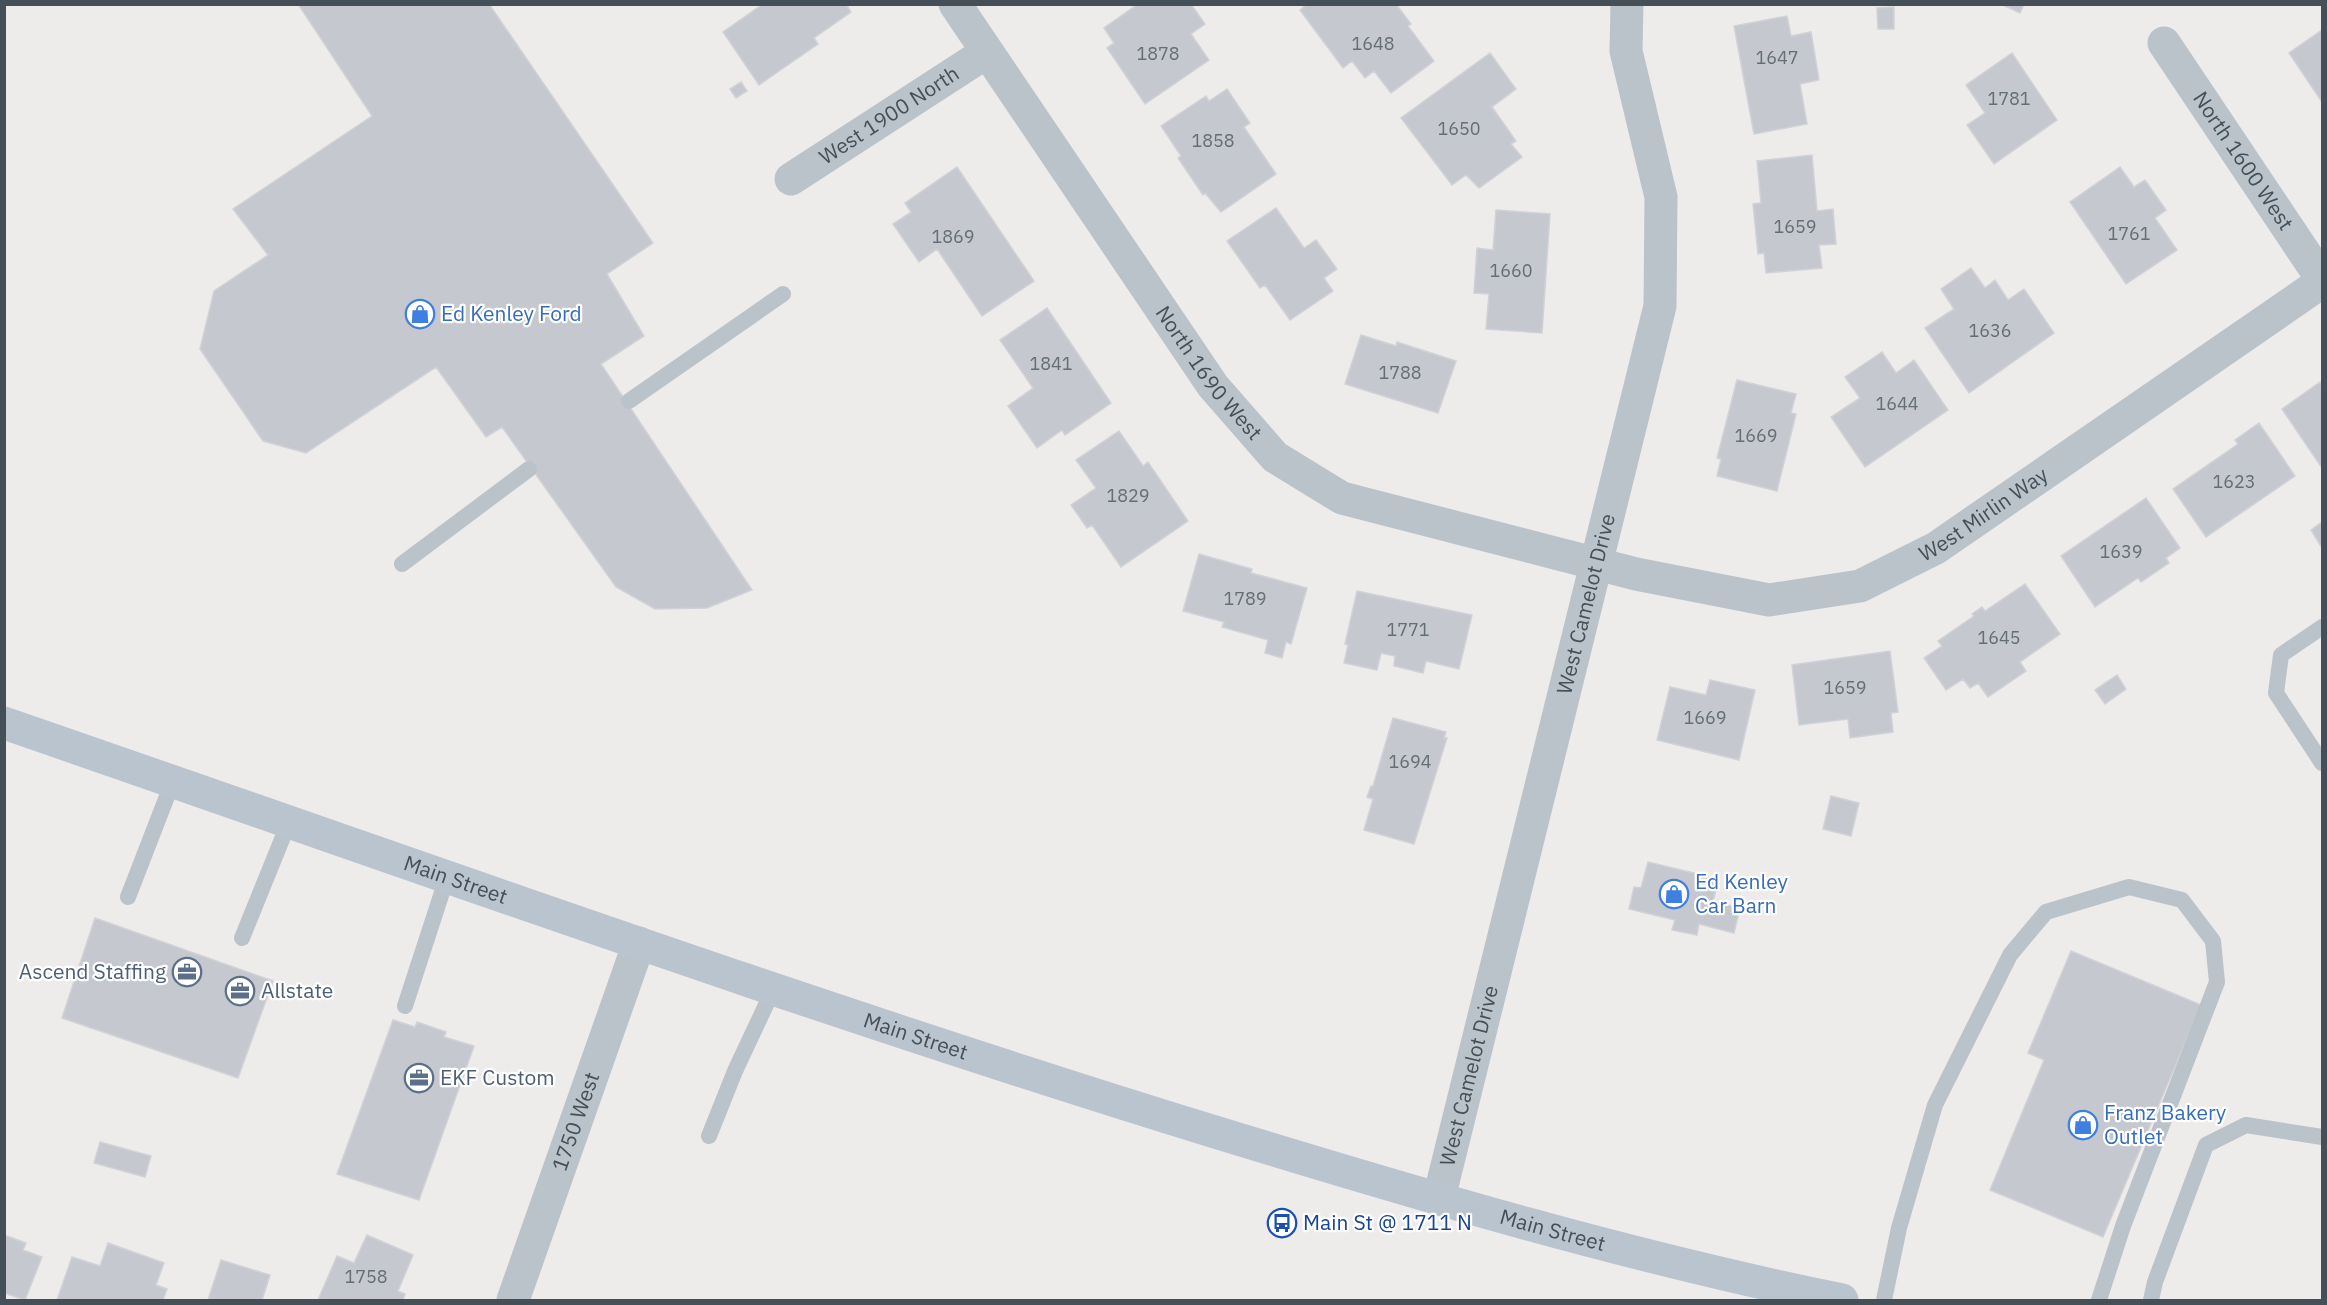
<svg xmlns="http://www.w3.org/2000/svg" width="2327" height="1305" font-family="'IBM Plex Sans',sans-serif">
<style>
.building{fill:#c5c8ce;stroke:#d0d2d7;stroke-width:1.5}
.lines{fill:none;stroke-linecap:round;stroke-linejoin:round}
.lane{stroke:#bac3ca;stroke-width:16}
.street{stroke:#bac3ca;stroke-width:33}
.secondary{stroke:#bac4cf;stroke-width:33}
.labels{text-anchor:middle;stroke-width:4.5;stroke-linejoin:round;paint-order:stroke}
.number-label{font-size:18px;fill:#656d75}
.street-label{font-size:21px;fill:#454f57;stroke:#fff}
.shop-label{font-size:21px;fill:#366cbe;stroke:#fff;text-anchor:start}
.service-label{font-size:21px;fill:#4e5e75;stroke:#fff;text-anchor:start}
.transit-label{font-size:21px;fill:#164399;stroke:#fff;text-anchor:start}
</style>
<rect width="100%" height="100%" fill="#eeebeb"/>
<path class="building" d="M298,4H489L653,243L607,274L644,336L601,364L752,590L707,608L655,609L616,587L502,427L486,437L436,367L306,453L263,441L200,349L214,291L268,255L233,209L372,116Z
M763,4H846L851,12L814,38L818,44L759,85L723,32Z
M1138,4H1191L1205,24L1191,34L1209,60L1145,104L1107,48L1114,43L1104,28Z
M1307,4H1396L1411,24L1408,26L1434,61L1391,93L1374,71L1365,78L1352,61L1343,68L1300,10Z
M2001,4H2024L2020,13Z
M1894,7V29H1878L1877,8Z
M1787,16L1791,36L1811,32L1819,80L1800,84L1807,124L1754,134L1734,26Z
M2322,30V102L2289,53Z
M1490,53L1516,89L1492,107L1516,141L1511,144L1522,157L1479,188L1466,175L1452,185L1401,118Z
M2012,53L2057,120L1994,164L1967,125L1985,113L1966,85Z
M741,82L747,91L736,98L730,89Z
M1227,89L1250,123L1244,127L1276,174L1221,212L1205,193L1203,195L1178,158L1181,156L1161,126L1206,96L1209,101Z
M1812,155L1817,211L1833,209L1836,244L1819,245L1822,268L1766,273L1764,253L1758,254L1753,204L1761,203L1757,161Z
M957,167L1034,281L982,316L937,249L919,262L893,224L911,212L905,203Z
M2120,167L2134,187L2145,180L2166,210L2155,218L2177,250L2126,284L2070,202Z
M1276,208L1304,248L1316,240L1337,269L1324,278L1333,291L1290,320L1265,285L1260,288L1227,241Z
M1496,210L1550,214L1542,333L1486,329L1489,294L1474,293L1477,248L1493,250Z
M1971,268L1985,288L1995,280L2008,300L2024,289L2054,333L1969,393L1925,328L1954,309L1941,289Z
M1047,308L1111,403L1065,435L1062,430L1037,448L1008,406L1033,388L1000,340Z
M1361,335L1396,346L1397,342L1456,361L1438,413L1345,384Z
M1882,352L1896,373L1914,360L1948,410L1865,467L1831,417L1860,398L1845,377Z
M1737,380L1796,394L1791,413L1796,414L1777,491L1717,476L1721,459L1717,458Z
M2320,382L2322,386V468L2282,409Z
M2259,423L2295,476L2206,537L2173,489L2238,444L2235,440Z
M1119,431L1143,466L1148,462L1188,521L1121,567L1092,525L1087,528L1071,505L1096,488L1076,460Z
M2146,498L2180,548L2166,558L2169,563L2141,582L2138,578L2095,607L2061,556Z
M2322,522V548L2311,530Z
M1199,554L1252,569L1251,573L1307,588L1291,644L1286,642L1282,658L1265,653L1268,640L1222,627L1224,622L1183,611Z
M2025,584L2060,634L2020,662L2026,671L1988,697L1978,683L1970,688L1963,679L1946,690L1924,658L1942,646L1938,641L1974,616L1972,614L1982,607L1985,611Z
M1357,591L1472,615L1459,669L1426,661L1423,673L1394,666L1395,656L1381,653L1377,670L1344,663L1348,645L1345,644Z
M1890,651L1898,712L1891,713L1893,732L1850,738L1848,719L1799,725L1792,665Z
M2117,675L2126,689L2105,704L2095,690Z
M1710,680L1755,690L1739,760L1657,740L1670,687L1706,695Z
M1393,718L1446,732L1444,738H1447L1414,844L1364,830L1373,799L1367,797L1371,786H1373Z
M1831,796L1859,803L1851,836L1823,829Z
M1648,862L1719,879L1713,901L1740,908L1734,933L1699,924L1697,935L1672,930L1675,920L1629,909L1634,887L1641,888Z
M95,918L273,981L238,1078L62,1018Z
M2071,951L2201,1005L2103,1237L1990,1190L2044,1060L2028,1053Z
M393,1020L415,1027L417,1022L446,1032L444,1037L474,1046L419,1200L337,1174Z
M100,1142L151,1156L145,1177L94,1163Z
M4,1235L26,1243L23,1250L42,1257L25,1300L4,1293Z
M367,1235L413,1255L398,1291L405,1294L403,1300H318L337,1256L354,1263Z
M108,1243L164,1263L156,1285L167,1289L163,1300H57L72,1257L100,1266Z
M221,1260L270,1275L262,1300H208Z"/>
<g class="lines">
<path class="lane" d="M629,401L783,294
M402,564L529,469
M2322,627L2281,655L2276,693L2322,763
M128,897L173,781
M242,938L289,822
M405,1006L447,877
M709,1136L735,1071L773,990
M1884,1300L1899,1228L1935,1105L2010,955L2046,912L2129,887L2182,900L2213,941L2217,982L2123,1226L2099,1300
M2151,1300L2155,1282L2206,1145L2246,1125L2322,1137"/>
<g class="street">
<path id="s1" d="M955,4L1213,386L1275,457L1342,498L1636,574L1769,600L1860,586L1936,548L2322,282"/>
<path id="s2" d="M2164,43L2322,279"/>
<path id="s3" d="M791,179L987,52"/>
<path id="s4" d="M1439,1198L1660,306L1661,197L1626,51L1627,4"/>
<path id="s5" d="M513,1300L639,943"/>
</g>
<path class="secondary" id="s6" d="M4,723C407,862 808,1007 1215,1132C1421,1195 1630,1257 1842,1300"/>
</g>
<defs>
<g id="shop-ring" transform="scale(1.5)"><circle r="9.5" fill="#fff" stroke="#3f7fe0" stroke-width="1.5"/><path d="M-5-2.5h2.3a2.7 3.5 0 0 1 5.4 0H5L5.5 6h-11ZM-1.5-2.5h3a1.5 2.3 0 0 0-3 0Z" fill="#3f7fe0"/></g>
<g id="office-ring" transform="scale(1.5)"><circle r="9.5" fill="#fff" stroke="#5c6f8a" stroke-width="1.5"/><path d="M-6-3h4V-5.5h4V-3h4V5H-6ZM-1-4.5V-3h2v-1.5ZM-6 0V1H6V0Z" fill="#5c6f8a"/></g>
<g id="bus-ring" transform="scale(1.5)"><circle r="9.5" fill="#fff" stroke="#1a4fb4" stroke-width="1.5"/><path d="M-5-6H5V4H4V6H2V4H-2V6H-4V4H-5ZM-3.5-4V0h7V-4ZM-3.5 1.2v1.5H-2V1.2ZM2 1.2v1.5H3.5V1.2Z" fill="#1a4fb4"/></g>
</defs>
<g fill-rule="evenodd">
<use href="#shop-ring" x="420" y="314"/>
<use href="#shop-ring" x="1674" y="894"/>
<use href="#office-ring" x="187" y="972"/>
<use href="#office-ring" x="240" y="991"/>
<use href="#office-ring" x="419" y="1078"/>
<use href="#shop-ring" x="2083" y="1125"/>
<use href="#bus-ring" x="1282" y="1223"/>
</g>
<g class="labels">
<g class="number-label">
<text x="1373" y="50">1648</text>
<text x="1158" y="60">1878</text>
<text x="1777" y="64">1647</text>
<text x="2009" y="105">1781</text>
<text x="1459" y="135">1650</text>
<text x="1213" y="147">1858</text>
<text x="1795" y="233">1659</text>
<text x="2129" y="240">1761</text>
<text x="953" y="243">1869</text>
<text x="1511" y="277">1660</text>
<text x="1990" y="337">1636</text>
<text x="1051" y="370">1841</text>
<text x="1400" y="379">1788</text>
<text x="1897" y="410">1644</text>
<text x="1756" y="442">1669</text>
<text x="2234" y="488">1623</text>
<text x="1128" y="502">1829</text>
<text x="2121" y="558">1639</text>
<text x="1245" y="605">1789</text>
<text x="1408" y="636">1771</text>
<text x="1999" y="644">1645</text>
<text x="1845" y="694">1659</text>
<text x="1705" y="724">1669</text>
<text x="1410" y="768">1694</text>
<text x="366" y="1283">1758</text>
</g>
<g class="street-label">
<text dy="7" stroke="none"><textPath href="#s3" startOffset="117">West 1900 North</textPath></text>
<text dy="7" stroke="none"><textPath href="#s2" startOffset="142">North 1600 West</textPath></text>
<text dy="7" stroke="none"><textPath href="#s1" startOffset="448">North 1690 West</textPath></text>
<text dy="7" stroke="none"><textPath href="#s1" startOffset="1308">West Mirlin Way</textPath></text>
<text dy="7" stroke="none"><textPath href="#s4" startOffset="612">West Camelot Drive</textPath></text>
<text dy="7" stroke="none"><textPath href="#s6" startOffset="478">Main Street</textPath></text>
<text dy="7" stroke="none"><textPath href="#s6" startOffset="964">Main Street</textPath></text>
<text dy="7" stroke="none"><textPath href="#s4" startOffset="126">West Camelot Drive</textPath></text>
<text dy="7" stroke="none"><textPath href="#s5" startOffset="189">1750 West</textPath></text>
<text dy="7" stroke="none"><textPath href="#s6" startOffset="1630">Main Street</textPath></text>
</g>
<g class="shop-label">
<text x="441" y="321">Ed Kenley Ford</text>
<text x="1695" y="889">Ed Kenley<tspan x="1695" dy="24">Car Barn</tspan></text>
<text x="2104" y="1120">Franz Bakery<tspan x="2104" dy="24">Outlet</tspan></text>
</g>
<g class="service-label">
<text x="166" y="979" text-anchor="end">Ascend Staffing</text>
<text x="261" y="998">Allstate</text>
<text x="440" y="1085">EKF Custom</text>
</g>
<g class="transit-label">
<text x="1303" y="1230">Main St @ 1711 N</text>
</g>
</g>
<rect width="2327" height="1305" fill="none" stroke="#454f57" stroke-width="12"/>
</svg>
